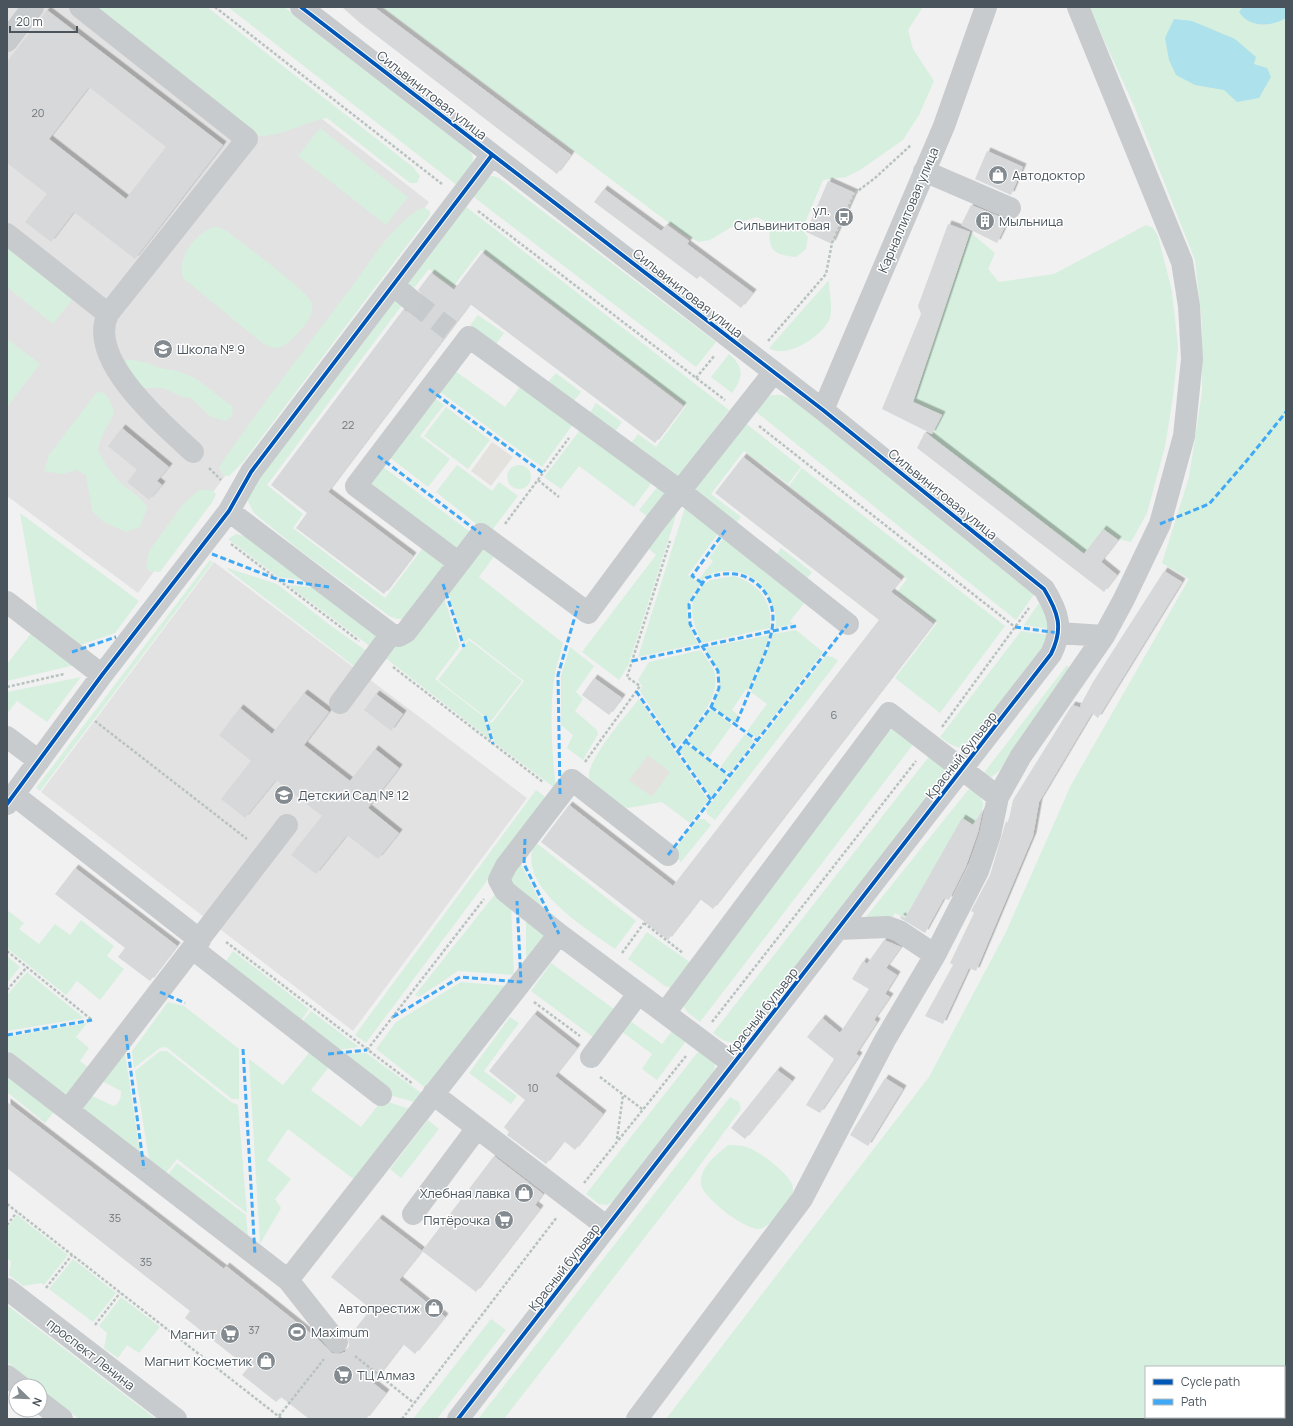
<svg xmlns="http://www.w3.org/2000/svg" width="1293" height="1426" font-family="Manrope,sans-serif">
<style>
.education{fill:#e3e2e2}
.green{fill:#d7efdf;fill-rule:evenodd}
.sand{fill:#e4e2de}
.water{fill:#ade1eb}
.building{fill:#d7d8d9;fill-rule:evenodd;filter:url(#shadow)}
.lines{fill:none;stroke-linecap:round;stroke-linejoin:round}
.minor-tunnel{stroke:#c7cacc;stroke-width:22;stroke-dasharray:22 11;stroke-linecap:butt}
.path{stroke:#b8c3bf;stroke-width:2.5;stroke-dasharray:3 2;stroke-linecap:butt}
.minor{stroke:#c8cbcd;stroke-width:22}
.quiet{stroke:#3fa9f5;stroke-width:3;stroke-dasharray:6 3;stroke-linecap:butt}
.cycleway-casing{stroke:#fff;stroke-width:6}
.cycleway{stroke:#0057b8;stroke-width:4}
.labels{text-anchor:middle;stroke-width:3;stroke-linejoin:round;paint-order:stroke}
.number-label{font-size:11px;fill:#6e767c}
.street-label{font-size:13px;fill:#49545c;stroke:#fff}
.poi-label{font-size:13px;fill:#49545c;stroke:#fff;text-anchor:start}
</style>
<defs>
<filter id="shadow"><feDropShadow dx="3.5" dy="-3.5" stdDeviation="0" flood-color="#0004"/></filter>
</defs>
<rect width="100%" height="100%" fill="#f1f1f1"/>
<path class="education" d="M7,7H178L429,202L138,593L7,496Z
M214,562L527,798L353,1031L41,792Z"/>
<path class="green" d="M86,7H207L413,167L420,176L417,183H410L327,118C306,122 287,133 266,136C261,136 255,135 250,134Z
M228,7H284L469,150C480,161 465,175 458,186Z
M382,7H923L908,30L913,49L934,81L919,115L903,140L860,170L846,177L823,180L802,230L808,237L806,249L796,257C770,255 768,247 770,224L757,217L738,223L710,240L699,242L685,235Z
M1089,7H1286V1419H666L929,1077L1005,934L1071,785L1189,579L1162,563L1189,477L1202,392V325L1195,260L1134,106ZM1146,1367H1284V1417H1146Z
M320,128L408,197L386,225L298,156Z
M493,176L499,178L716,342L696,367L471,195L486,177Z
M461,203L729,410L674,483L631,443L638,434L656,447L686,406L481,250L453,287L429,269L409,294L401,280Z
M423,207L430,211V215L243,462L229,476L223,475L219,467C261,406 306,347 351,288C370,262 394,222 423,207Z
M1146,225L1153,228L1158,236L1172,291L1178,347L1173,397L1165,447L1147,513L1131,542L1118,539L1103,529L1084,554L930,436L942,415L913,402L970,232L995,253L988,269L999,282L1054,274Z
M213,227H218L228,232C241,243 310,292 312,304C315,316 299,333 291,340C280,350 274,350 261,342L183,278C177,257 194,235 213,227Z
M7,240L76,295L53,324L7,287Z
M829,280C829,291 833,307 830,318C824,335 787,360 769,348Z
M389,297L406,300L267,485L303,514L293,528L385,598L425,545L451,565L406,619H397L389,616L298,549L254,513L247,499L252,482Z
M478,315L504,333L496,344L470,325Z
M7,339L40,364L7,407Z
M729,354C745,367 743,378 732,393L711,377Z
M127,359L148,363L159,368L178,371L195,378L233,407L232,416L226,421L211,417L191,398L183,397L163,388H141L124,365Z
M454,370L505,407L520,387L576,420L542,467L439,391Z
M556,373L581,392L573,402L547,383Z
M97,392L105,393C118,413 114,413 104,432C101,438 99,444 98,450C105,464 112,475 123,485C132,493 143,497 147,508L140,527L126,532L104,522L92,511L86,475L76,470L62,474L44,471L49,455Z
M772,395H781L793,400L1035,593L1016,620L755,411L765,398Z
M433,397L444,405L420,436L450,459L428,487L388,456Z
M596,403L622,422L614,433L589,414Z
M446,407L490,440L468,469L424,436Z
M744,422L801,467L788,484L744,451L711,494L741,517L732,528L692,491Z
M584,425L655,478L634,507L579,466L561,489L544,477Z
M507 477a12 12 0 1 1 24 0a12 12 0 1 1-24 0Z
M457,465L492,491L499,482L518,496L489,534L436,492Z
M382,466L473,534L458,553L368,486Z
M802,468L1005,626L940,713L895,678L937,623L897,592L907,579L789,486Z
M661,482L675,492L653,521L639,510Z
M199,490H211L216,494L213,501L160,572L149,571L146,567L149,551L184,503Z
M682,497L628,666L619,680L582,652L656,555L643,544Z
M687,501L722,528L688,575L700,584C682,608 685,618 698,644L638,657Z
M20,513L139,601L115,633L77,646L38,615Z
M727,533L809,597L790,621L793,624L775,628C780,613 765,584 751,577C738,569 712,568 702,581L699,579L713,561L709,558Z
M236,534L248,537L309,581L278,577L228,539Z
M481,538L498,551L479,577L563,643C561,653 557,663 555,673C549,708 552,754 556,789L495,743L487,719L492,723L524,681L469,638L464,643L446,586Z
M781,548L812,572L805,581L775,557Z
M210,560L213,562L40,791L36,788Z
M228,568L277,584L330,625L371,654L359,670L227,569Z
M734,576C759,584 773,601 770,628L702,643C691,618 684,599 710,580Z
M288,585L318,588L385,637L375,650Z
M442,592L460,646L435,679L484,717L491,740L383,656Z
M1041,600L1049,629L1024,625Z
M796,630L823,652L757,738L747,731L767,704L751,692C758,673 767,654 773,634Z
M33,631L79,664L7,681V664Z
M1021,631L1048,635L1046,644L967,748C956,749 948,743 940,737Z
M769,635L763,657L748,690L746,689L732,710L738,715L735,723L712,707C724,678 722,674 705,648Z
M469,640L522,681L491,721L438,680Z
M570,647L594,666L576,692L583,699L575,711L597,730L598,734L583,760L567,748L573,735L561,725V676Z
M701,650C705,657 713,666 715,674C720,701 692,727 677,748L640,691L642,686L638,680L649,662Z
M826,656L833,657L838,661L715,820L707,814L706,810Z
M1067,665L1069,668L1045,707L999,771L986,781L980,778Z
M81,677L47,722L17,701L7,714V692Z
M639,699L708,800L690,823L662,802L628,808L623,807L592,784C590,780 588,778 589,773C594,751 625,717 639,699Z
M711,709L732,725L709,757L687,741Z
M892,729L899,730L915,742L700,1022L687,1012L683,1005L883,735Z
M745,734L754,741L730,773L721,766Z
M685,743L728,775L711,797L680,751Z
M931,754L947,771L742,1037L732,1043L723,1040L713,1033Z
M973,788C989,805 984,807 973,825L962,819L905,918L895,913L890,922H862L968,790Z
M536,790L548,799L366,1043L355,1035Z
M699,819H704L711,825L681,862L676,857L673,852Z
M535,842L636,921L615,949C586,928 514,886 535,842Z
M521,864L551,924L507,888L510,866Z
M496,893L511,906L514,975L458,971L419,997L415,995Z
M7,910L24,923L19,929L39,944L55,924L70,935L81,920L114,946L107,956L124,969L100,1000L77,981L66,995L7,948Z
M526,918L548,934L526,963Z
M647,932L694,965L673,989L665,986L628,959Z
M233,951L309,1009L297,1026L221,968Z
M7,956L20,967L7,983Z
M551,963L614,1009L593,1037L531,991Z
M27,972L84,1018L7,1031V995Z
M461,982L508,986L427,1089L376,1049L396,1022Z
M168,1002L184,1006L239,1049V1099H232L166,1047L160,1048L134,1068L132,1051Z
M311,1011L359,1047L329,1051L298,1027Z
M510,1017L519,1023L484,1071L517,1096L511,1104L469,1073Z
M629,1020L662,1044L676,1026L689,1037L657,1080L642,1069L652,1054L621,1031Z
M87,1023L76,1037L89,1048L80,1061L93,1071L70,1095L63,1093L7,1050V1037Z
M124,1046L140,1153L82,1108L92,1096L114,1106C120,1102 121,1098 121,1091L100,1080Z
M313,1048L332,1063L311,1090L361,1127L382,1100L413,1110L356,1181L288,1129L267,1160L291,1179L275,1199L281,1208L260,1244L249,1059L283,1085Z
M701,1048L714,1058L715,1067L712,1075L616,1200L607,1205L599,1204L586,1194Z
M160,1051H167L231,1102L238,1105L247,1213L177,1159L166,1173L149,1160L135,1071Z
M366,1053L424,1095L418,1103L382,1093L333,1055Z
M7,1070L56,1109L45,1123L7,1092Z
M730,1097L739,1102L741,1109L687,1183L504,1419H478Z
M428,1120L439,1129L401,1178L390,1169Z
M728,1145C735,1145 742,1145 749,1148C760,1152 785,1171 791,1182C794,1186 793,1195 791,1199C786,1208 768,1229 758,1229C744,1229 702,1197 701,1184C699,1168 717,1154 728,1145Z
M177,1163L246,1215L248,1236L168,1174Z
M17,1215L68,1255L44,1285L41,1283L23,1286L9,1275L11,1262L7,1258V1228Z
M73,1259L116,1293L93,1322L49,1289Z
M121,1297L160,1327L139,1353L127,1345L118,1358L104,1348L107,1333L99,1326Z
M7,1305L156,1419H79L40,1388V1386H37L7,1362Z
M491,1319L506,1330L437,1419H413Z"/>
<path class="sand" d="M492,442L513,457L491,486L471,471Z
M648,755L670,772L652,797L629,780Z"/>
<path class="water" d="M1243,7H1286V18C1271,27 1249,28 1239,12Z
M1174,19L1192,21L1235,39L1256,57L1254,64L1267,68L1271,77L1259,98L1237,102L1224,90L1195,85L1176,75L1169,60L1165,38Z"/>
<path class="building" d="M342,7H374L571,155L557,174L360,23Z
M47,10L223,145L135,259L74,212L51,242L25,222L47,194L7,163V62ZM89,87L166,147L126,199L49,139Z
M987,151L1023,167L1011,195L975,179Z
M828,181L855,193L832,244L806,232Z
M604,189L661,231L667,225L689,241L687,244L753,293L741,308L700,276L697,279L594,202Z
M971,205L1008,220L997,243L961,225Z
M948,224L970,232L913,402L942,415L932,434L882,409L921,314L918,306Z
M482,253L683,406L655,443L470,304L328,492L413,556L384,594L296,528L307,513L271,485L403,310L409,312H415L421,308L423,302V296L418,290L431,273L454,290Z
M122,428L169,467L157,481L162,485L149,500L127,482L137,470L108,446Z
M925,432L1084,554L1103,529L1118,540L1101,562L1117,575L1104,592L917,448Z
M743,457L901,580L891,592L933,624L713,909L700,899L668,940L541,842L569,805L673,886L879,620L715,493Z
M1164,571L1182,582L1098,718L1092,713L1039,802L1033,836L976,971L969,968L943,1024L925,1016L953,965L950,963L974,913L971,911L990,875L1006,821L1008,823L1013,800L1072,705L1082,708L1080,706L1093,682Z
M594,678L622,698L609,715L582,695Z
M304,693L329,712L304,745L350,781L375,749L399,768L368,808L399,833L378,859L347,835L316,874L291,855L322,816L276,780L245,818L221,799L251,761L219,735L240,708L272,734Z
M376,694L403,714L391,731L364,710Z
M983,809L978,832L966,866L949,900L944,898L925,933L900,918L901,916L905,918L962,818L973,825Z
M75,868L177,946L150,981L118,957L125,948L55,894Z
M884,940L901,947L886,968L897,975L885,994L890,997L874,1020L877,1022L856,1054L859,1056L820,1113L806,1105L834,1059L807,1037L822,1018L840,1033L869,989L852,979L863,961L867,964Z
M534,1014L577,1048L555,1076L603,1114L575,1150L564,1141L546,1164L507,1135L509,1132L504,1127L525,1100L489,1071Z
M777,1070L792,1081L745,1139L731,1128Z
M885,1078L903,1089L868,1146L850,1135Z
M7,1102L224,1269L226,1266L320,1341L332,1353L339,1354L345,1352L349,1346L348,1338L371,1309L331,1277L379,1218L422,1251L399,1280L445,1317L415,1354L403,1344L373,1383L386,1393L366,1419H309L281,1397L276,1402L242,1375L248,1368L185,1318L190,1311L7,1168Z
M494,1156L543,1194L535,1205L540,1209L476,1292L422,1251Z"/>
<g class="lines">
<path class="minor-tunnel" d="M411,300L450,330"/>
<path class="path" d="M215,7L442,184
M478,211L725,400
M768,341L826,274L832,243L855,193L875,178L911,145
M696,378L715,355
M759,426L1015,627
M209,468L221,480
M538,480L559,497
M505,524L569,438
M231,544L359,641
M393,667L543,782
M7,687L64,674
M95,721L247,839
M942,727L1029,608
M585,762L640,686L627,677L670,541
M644,923L683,953
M226,942L413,1084
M7,951L92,1020
M622,953L644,923
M7,990L27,967
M534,1002L580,1036
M712,1022L916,761
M367,1050L484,899
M600,1077L642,1109
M617,1139L623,1095
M584,1183L686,1056
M7,1204L282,1419
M7,1225L17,1212
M46,1288L72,1255
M95,1325L120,1293
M355,1356L414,1403
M279,1416L324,1359
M402,1419L557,1217"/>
<path class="minor" d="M301,7L823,410L1044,589C1058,612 1064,628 1051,654L458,1419
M7,41L33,7
M924,171L1010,208
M7,234L108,314L247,139L80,7
M393,285L411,300
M108,314C86,360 164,425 193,452
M823,410L944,126L986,7
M229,511L391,634L399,636L406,632L459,563L356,486L469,337L684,494L848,624
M459,563L481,534L588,613L654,524L774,372
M7,602L102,675
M1059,633L1104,636
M340,703L391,634
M7,737L39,761
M14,795L200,940
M7,804L102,675L229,511L251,472L492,155
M838,929L888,927L899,931L935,955
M559,934L505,891L499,880L506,866L572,780L668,855
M193,949L381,1095
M665,1013L889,713L998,797
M591,1057L638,994
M7,1063L288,1280L337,1342
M433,1094L607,1227
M68,1110L287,825
M413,1214L477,1128
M288,1280L559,934L733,1064
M7,1289L176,1419
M7,1376L20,1386
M40,1402L62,1419
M637,1419L802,1199L885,1040L935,955L978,871L990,835L998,797L1021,756L1104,636L1124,599L1160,524L1184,436L1192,359L1189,306L1182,262L1078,7"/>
<path class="quiet" d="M429,389L543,473
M378,456L481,534
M1160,524L1209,504L1244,464L1286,412
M212,554L279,580L329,587
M702,583L692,576L727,528
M443,584L464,647
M1015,627L1059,633
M72,652L116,637
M632,661L796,626
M636,691L711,800
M711,707L758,741
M485,716L493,744
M685,741L730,776
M678,751L711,707L719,688L718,671L702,646L690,624L689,604L706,578C724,572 742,571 757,584C789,611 765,652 753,682C747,697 742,711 735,725
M560,794L558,675L578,606
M525,839L524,864L559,934
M668,855L848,624
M160,992L185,1003
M393,1017L460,977L521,982L517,901
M7,1035L92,1020
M126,1035L144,1169
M243,1049L255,1255
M328,1054L367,1050"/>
<g class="cycleway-casing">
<path id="cycleway" d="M301,7L823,410L1044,589C1058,612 1064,628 1051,654L458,1419
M7,804L102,675L229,511L251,472L492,155"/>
</g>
<use href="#cycleway" class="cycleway"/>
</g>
<defs>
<g id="shop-disc" transform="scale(1)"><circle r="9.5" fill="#848b90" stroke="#fff"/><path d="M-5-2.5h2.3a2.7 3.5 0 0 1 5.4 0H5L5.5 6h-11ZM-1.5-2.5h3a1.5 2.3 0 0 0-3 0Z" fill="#fff"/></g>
<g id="bus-disc" transform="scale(1)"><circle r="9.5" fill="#848b90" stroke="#fff"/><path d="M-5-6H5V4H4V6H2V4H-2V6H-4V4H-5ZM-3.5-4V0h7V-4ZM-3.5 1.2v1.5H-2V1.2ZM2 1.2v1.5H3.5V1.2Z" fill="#fff"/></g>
<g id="building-disc" transform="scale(1)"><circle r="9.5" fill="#848b90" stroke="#fff"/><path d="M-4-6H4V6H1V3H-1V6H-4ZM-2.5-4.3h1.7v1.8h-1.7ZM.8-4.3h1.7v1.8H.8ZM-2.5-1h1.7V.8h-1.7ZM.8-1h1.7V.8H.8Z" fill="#fff"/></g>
<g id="school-disc" transform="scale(1)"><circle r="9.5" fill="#848b90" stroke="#fff"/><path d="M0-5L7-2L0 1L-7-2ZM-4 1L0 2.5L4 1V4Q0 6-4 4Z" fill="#fff"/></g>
<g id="supermarket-disc" transform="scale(1)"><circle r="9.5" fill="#848b90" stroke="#fff"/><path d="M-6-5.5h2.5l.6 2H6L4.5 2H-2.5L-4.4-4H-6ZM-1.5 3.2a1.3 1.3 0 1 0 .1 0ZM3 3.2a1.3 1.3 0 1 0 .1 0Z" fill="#fff"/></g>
<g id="stadium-disc" transform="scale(1)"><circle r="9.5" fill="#848b90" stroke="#fff"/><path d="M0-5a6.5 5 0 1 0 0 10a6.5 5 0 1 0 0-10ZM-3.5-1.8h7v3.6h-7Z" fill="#fff"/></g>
</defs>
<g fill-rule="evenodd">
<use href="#shop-disc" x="998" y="175"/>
<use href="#bus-disc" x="844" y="217"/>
<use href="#building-disc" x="985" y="221"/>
<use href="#school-disc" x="163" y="349"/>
<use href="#school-disc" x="284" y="795"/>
<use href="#shop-disc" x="524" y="1193"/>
<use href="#supermarket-disc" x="504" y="1220"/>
<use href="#shop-disc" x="434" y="1308"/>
<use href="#stadium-disc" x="297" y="1332"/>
<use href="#supermarket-disc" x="230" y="1334"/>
<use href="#shop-disc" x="266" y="1361"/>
<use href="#supermarket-disc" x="343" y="1375"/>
</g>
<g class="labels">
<g class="number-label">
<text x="38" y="117">20</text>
<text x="348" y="429">22</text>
<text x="834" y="719">6</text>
<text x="533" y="1092">10</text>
<text x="115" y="1222">35</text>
<text x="146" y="1266">35</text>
<text x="254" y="1334">37</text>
</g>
<g class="street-label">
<text transform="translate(432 95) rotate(38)" y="5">Сильвинитовая улица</text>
<text transform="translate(908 210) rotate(-67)" y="5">Карналлитовая улица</text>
<text transform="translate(688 293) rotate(38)" y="5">Сильвинитовая улица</text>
<text transform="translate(943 494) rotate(39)" y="5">Сильвинитовая улица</text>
<text transform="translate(961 755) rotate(-52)" y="5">Красный бульвар</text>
<text transform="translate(762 1011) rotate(-52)" y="5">Красный бульвар</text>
<text transform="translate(564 1267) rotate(-52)" y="5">Красный бульвар</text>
<text transform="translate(91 1354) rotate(38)" y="5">проспект Ленина</text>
</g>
<g class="poi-label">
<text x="1012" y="180">Автодоктор</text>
<text x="830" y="215" text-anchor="end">ул.<tspan x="830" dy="15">Сильвинитовая</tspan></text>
<text x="999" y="226">Мыльница</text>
<text x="177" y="354">Школа № 9</text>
<text x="298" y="800">Детский Сад № 12</text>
<text x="510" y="1198" text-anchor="end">Хлебная лавка</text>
<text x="490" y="1225" text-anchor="end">Пятёрочка</text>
<text x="420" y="1313" text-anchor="end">Автопрестиж</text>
<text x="311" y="1337">Maximum</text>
<text x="216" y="1339" text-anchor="end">Магнит</text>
<text x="252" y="1366" text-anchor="end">Магнит Косметик</text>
<text x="357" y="1380">ТЦ Алмаз</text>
</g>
</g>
<rect width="1293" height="1426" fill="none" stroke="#49545c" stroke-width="16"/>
<rect x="1145" y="1366" width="140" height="52" fill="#ffffff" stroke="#b6bbbe"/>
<rect x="1153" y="1379" width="20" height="6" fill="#0057b8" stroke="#b6bbbe"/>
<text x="1181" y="1386" font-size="12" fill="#49545c">Cycle path</text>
<rect x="1153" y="1399" width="20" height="6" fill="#3fa9f5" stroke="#b6bbbe"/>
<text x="1181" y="1406" font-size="12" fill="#49545c">Path</text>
<g transform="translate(28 1398) rotate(113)"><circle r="19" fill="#ffffff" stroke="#b6bbbe"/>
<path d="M0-3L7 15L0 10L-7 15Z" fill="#848b90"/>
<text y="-6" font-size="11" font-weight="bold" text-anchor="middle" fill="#49545c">N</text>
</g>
<path d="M10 26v6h67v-6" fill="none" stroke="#49545c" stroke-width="2"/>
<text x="16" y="26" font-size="12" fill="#49545c" stroke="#ffffff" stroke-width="3" paint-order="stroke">20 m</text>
</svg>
